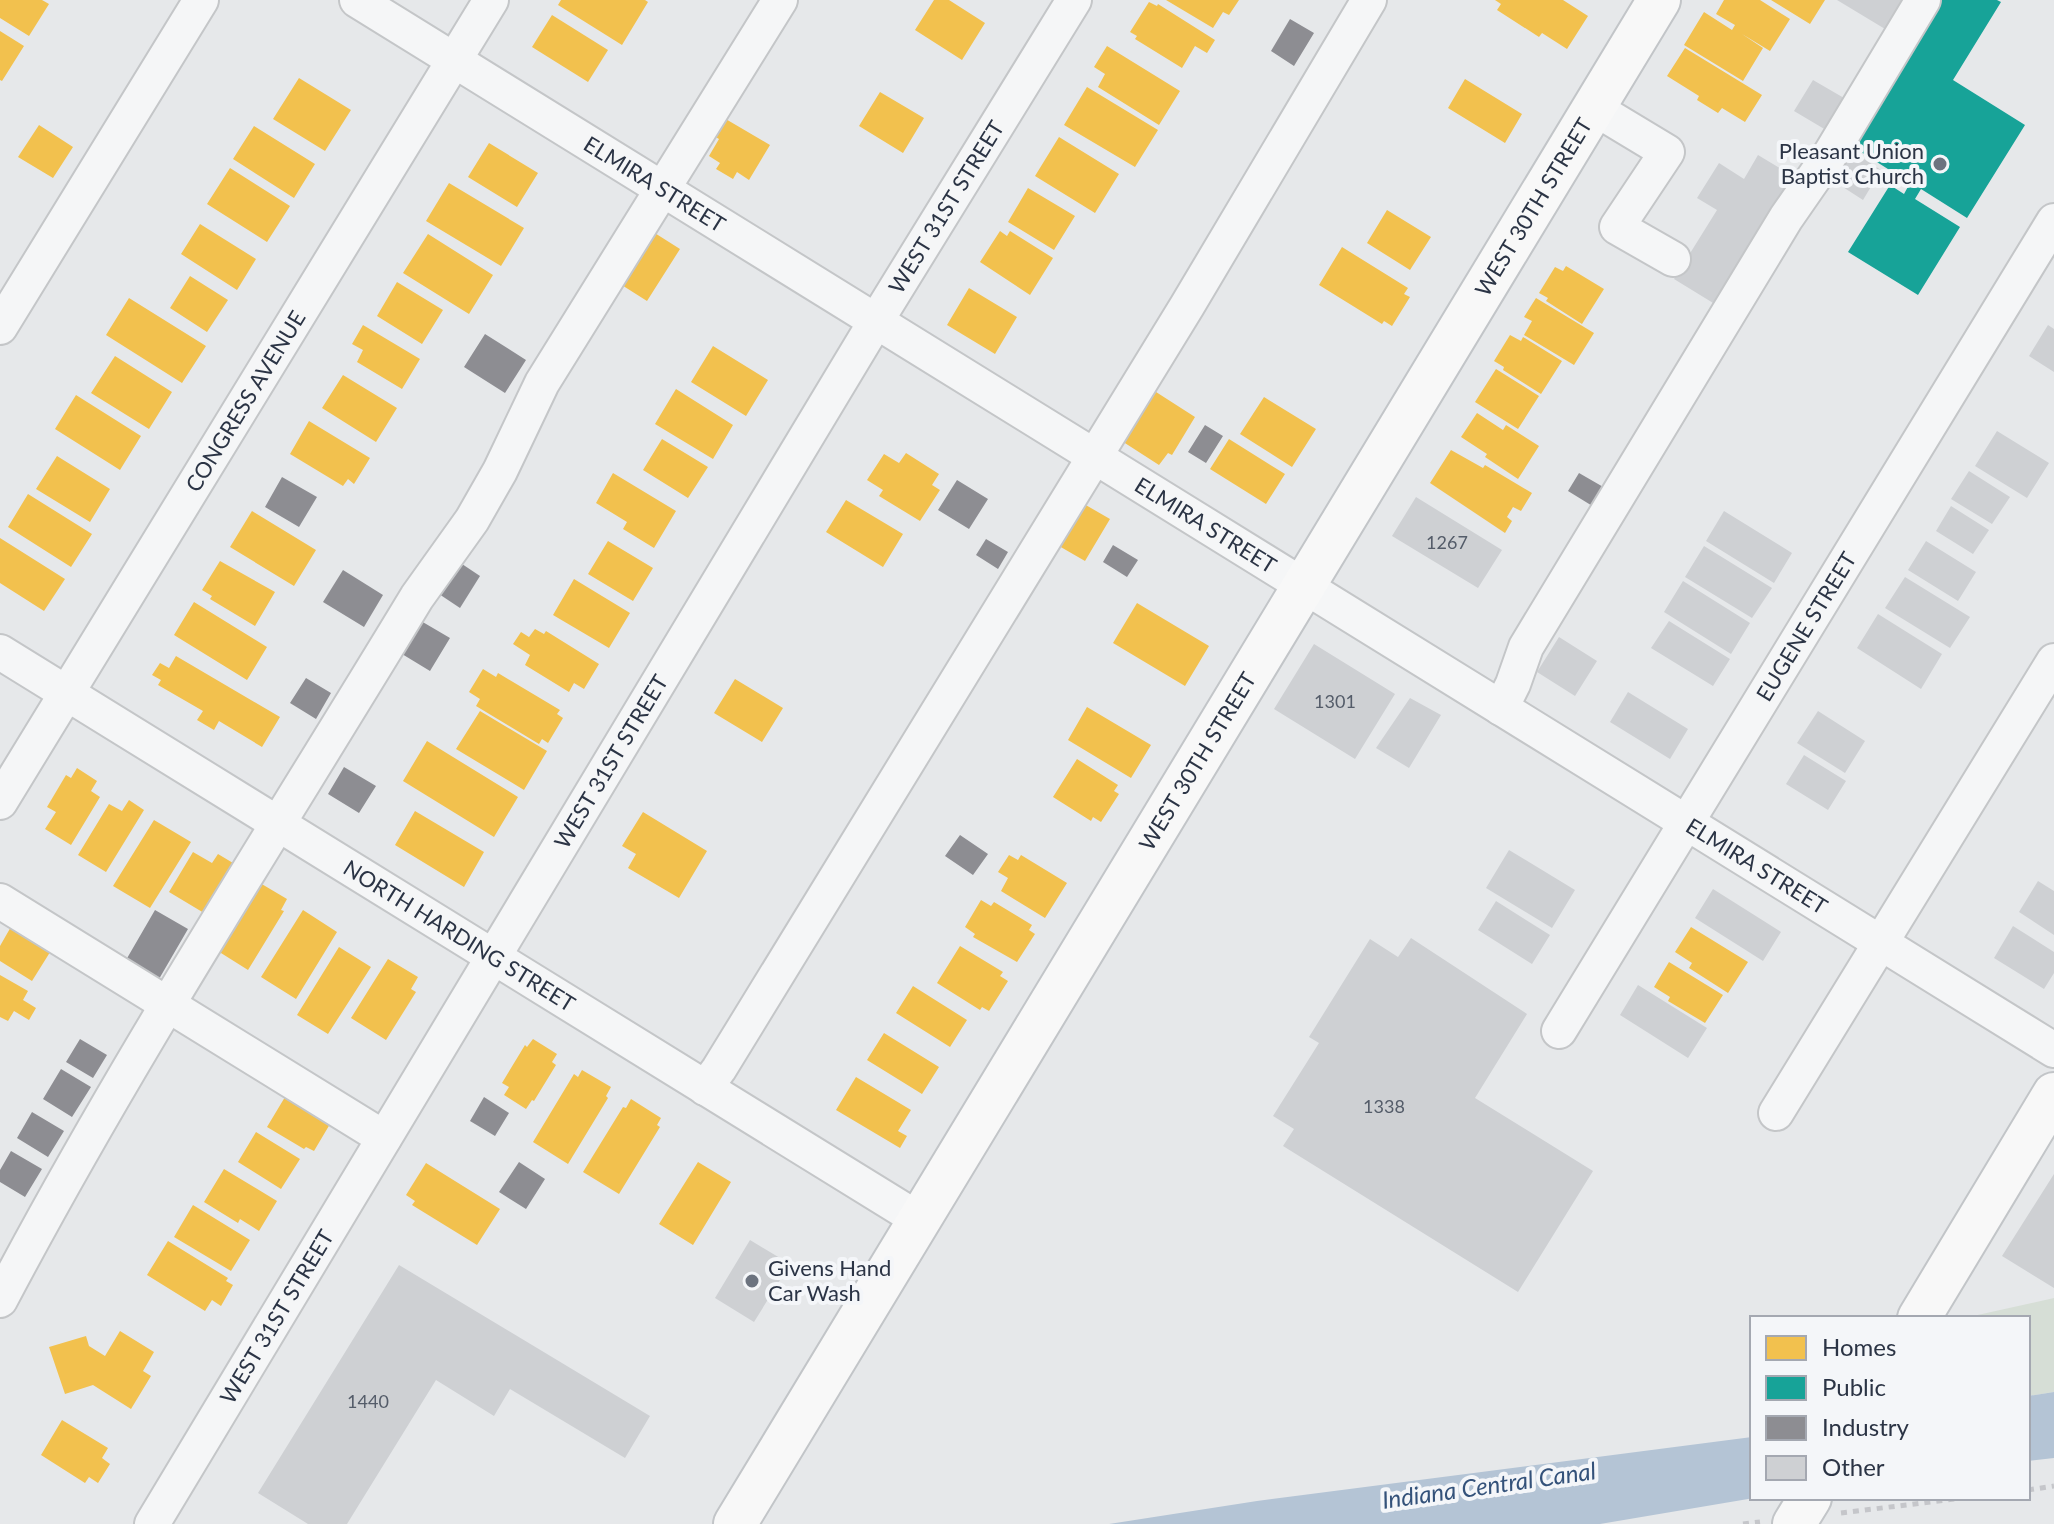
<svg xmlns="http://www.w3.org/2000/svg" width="2054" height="1524" font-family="Lato,sans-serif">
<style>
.green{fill:#d6ded6}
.water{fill:#b4c4d5}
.homes{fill:#f2c14e}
.public{fill:#17a398}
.industry{fill:#8d8d92}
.building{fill:#ced0d3}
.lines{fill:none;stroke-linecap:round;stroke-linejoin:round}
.minor-casing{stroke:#c4c6c8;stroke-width:38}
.major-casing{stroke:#c2c5c8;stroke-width:46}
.path{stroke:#c5c6ca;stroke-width:5;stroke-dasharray:6 6;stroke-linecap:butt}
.minor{stroke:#f5f6f7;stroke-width:34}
.major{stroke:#f8f8f8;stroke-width:42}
.poi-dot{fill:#6c737f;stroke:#f4f6f9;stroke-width:3}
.labels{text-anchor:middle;stroke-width:8;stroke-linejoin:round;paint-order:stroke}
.number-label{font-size:18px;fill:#545c69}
.poi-label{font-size:22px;fill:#2b3445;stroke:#f4f6f9;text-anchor:end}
.street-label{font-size:22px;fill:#2b3445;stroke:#f4f6f9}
.water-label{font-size:24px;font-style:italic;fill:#34527a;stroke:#f4f6f9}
</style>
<rect width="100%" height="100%" fill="#e6e8ea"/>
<path class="green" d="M2054,1298V1392L2028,1396V1318H1964Z"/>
<path class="water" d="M2054,1392V1458L2028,1461V1396Z
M1752,1437L1754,1498L1600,1524H1109L1257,1501Z"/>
<path class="homes" d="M0,0H42L49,4L29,36L0,18Z
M561,0H645L648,2L622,45L558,5Z
M934,0H949L985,23L962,60L915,30Z
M1166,0H1239L1229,15L1223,12L1213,28Z
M1495,0H1563L1588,16L1567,49L1542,33L1539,37L1497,10L1501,4Z
M1724,0H1760L1790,19L1770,51L1742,34L1763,48L1743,81L1684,45L1704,12L1732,30L1735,25L1716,14Z
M1771,0H1825L1810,24Z
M1149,2L1157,6L1158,4L1215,40L1207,53L1195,46L1182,68L1135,39L1137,36L1130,32Z
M552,15L608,50L588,82L532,47Z
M0,31L24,46L2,81L0,80Z
M1107,46L1180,91L1159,125L1098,87L1105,74L1094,67Z
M1685,48L1762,95L1745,122L1722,108L1718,113L1697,100L1699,96L1667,76Z
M299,78L351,110L325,151L273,119Z
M1465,79L1522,114L1505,143L1448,108Z
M1087,87L1158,130L1135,167L1064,125Z
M880,92L924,118L903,153L859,126Z
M724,118L770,145L749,180L737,172L733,179L716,169L720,163L709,156L719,139L714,136Z
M39,125L73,147L53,178L18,157Z
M254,126L315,164L294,198L233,159Z
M1059,137L1119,174L1095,213L1035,176Z
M489,143L538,173L517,207L468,177Z
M230,168L290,206L267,242L207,204Z
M449,183L524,228L501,266L426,221Z
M1028,188L1075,216L1054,250L1008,222Z
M1387,210L1431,237L1410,270L1367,243Z
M200,224L256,259L237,290L181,254Z
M650,230L680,249L647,301L617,282Z
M1000,231L1007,236L1010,231L1053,258L1030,295L980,262Z
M428,234L493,275L469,314L403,273Z
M1342,247L1408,288L1404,294L1410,297L1392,326L1384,321L1382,324L1319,285Z
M1566,266L1604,289L1582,324L1546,301L1548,298L1539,293L1555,267L1563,271Z
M190,276L228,300L207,332L170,308Z
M397,282L443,310L422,344L377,316Z
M969,288L1017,317L995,354L947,325Z
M129,298L206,346L182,383L106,335Z
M1536,298L1594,333L1574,365L1524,335L1532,321L1524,317Z
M363,325L420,359L402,389L357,362L363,350L352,344Z
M1510,335L1521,341L1523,337L1562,361L1541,394L1503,370L1504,367L1494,361Z
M713,346L768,380L746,416L691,382Z
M115,356L172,392L149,429L91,393Z
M1496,369L1539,396L1518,429L1475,402Z
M343,375L397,408L376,442L322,408Z
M1142,383L1195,417L1172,455L1168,453L1159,465L1114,436Z
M676,389L733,425L713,459L655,424Z
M76,395L141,436L120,470L55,429Z
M1264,397L1316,429L1292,467L1240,434Z
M1477,413L1503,430L1506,425L1539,446L1518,479L1485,457L1487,454L1461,437Z
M309,421L370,458L354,484L348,479L343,486L290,454Z
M662,439L708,467L688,498L643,470Z
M1229,439L1285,474L1266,504L1210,469Z
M1451,450L1483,468L1485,465L1532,493L1521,511L1513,507L1507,517L1512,521L1505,533L1430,483Z
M906,453L939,474L932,485L940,490L920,521L879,496L883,490L867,480L884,454L899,463Z
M57,456L110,489L90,522L36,489Z
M613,473L676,511L654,548L623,529L627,522L596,503Z
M28,494L92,534L71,567L8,527Z
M846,500L903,534L883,567L826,532Z
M1084,504L1110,519L1085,561L1059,546Z
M252,511L316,550L294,586L230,547Z
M0,538L65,579L44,611L0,583Z
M608,541L653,568L633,601L588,574Z
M220,561L275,592L255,626L210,599L212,596L202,590Z
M574,579L630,613L609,648L553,615Z
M194,602L267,647L247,680L174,635Z
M1137,603L1209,646L1185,686L1113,643Z
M535,629L544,634L546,631L599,664L584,689L574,683L569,692L525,665L530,655L513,644L521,632L529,637Z
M176,656L280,717L262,747L219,721L214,730L197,720L203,711L158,685L161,680L152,675L160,663L169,668Z
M483,669L496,677L498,673L560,710L557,714L563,718L548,743L542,739L539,744L476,706L480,699L469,692Z
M735,679L783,708L762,742L714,713Z
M1087,707L1151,745L1131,778L1068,740Z
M480,711L547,751L524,790L456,749Z
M427,741L518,797L494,837L403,781Z
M1077,759L1118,785L1114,791L1119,794L1101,822L1093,817L1091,821L1053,797Z
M77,768L97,781L91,791L100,797L71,845L45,829L56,812L47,807L66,775L71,778Z
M129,800L144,810L106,872L78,855L109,804L122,811Z
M415,811L484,852L464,887L395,845Z
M643,812L707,851L679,898L628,868L636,854L622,846Z
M154,820L191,842L150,908L113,886Z
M193,852L212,863L218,854L233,863L204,913L169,892Z
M1009,855L1018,860L1021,855L1067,883L1045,918L1001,891L1008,878L998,872Z
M260,883L287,899L281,910L284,911L248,970L213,948Z
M981,900L991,906L994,902L1032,925L1029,930L1035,934L1017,962L973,937L975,934L965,927Z
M303,910L337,932L296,999L261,977Z
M12,925L52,949L32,981L0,961V946Z
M1691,927L1748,962L1728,993L1689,968L1692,963L1675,952Z
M960,946L1003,972L1000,976L1008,981L989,1011L982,1007L980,1010L937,983Z
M339,947L371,967L328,1034L297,1015Z
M388,959L418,977L411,989L416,992L386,1040L351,1018Z
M1669,962L1723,995L1705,1023L1668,1001L1670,997L1654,987Z
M0,975L28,991L23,1000L36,1008L29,1020L14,1011L8,1021L0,1017Z
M913,986L967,1020L950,1047L896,1013Z
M884,1033L939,1067L922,1094L867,1060Z
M533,1039L557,1054L552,1062L556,1065L534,1101L532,1100L526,1109L504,1095L509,1087L502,1083L525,1045L527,1047Z
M582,1070L611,1087L606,1096L608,1098L568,1164L533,1142L574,1074L578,1077Z
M856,1077L911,1110L898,1131L907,1136L900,1148L836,1110Z
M288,1092L330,1124L314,1151L306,1147L304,1149L267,1127Z
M631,1099L661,1118L657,1125L660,1127L619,1194L583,1172L623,1107L626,1108Z
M256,1132L300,1159L281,1189L238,1162Z
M698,1162L731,1182L693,1245L659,1224Z
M426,1163L500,1209L477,1245L412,1205L415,1201L406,1195Z
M224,1169L277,1201L259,1231L240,1219L238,1223L204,1202Z
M193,1205L250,1240L231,1271L174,1237Z
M168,1241L228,1278L226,1281L233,1285L221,1306L212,1300L205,1311L147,1275Z
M120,1331L154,1352L143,1371L151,1376L131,1409L93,1385L65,1394L49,1347L86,1336L89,1346L105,1356Z
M62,1420L108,1448L102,1458L110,1464L98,1483L89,1477L85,1483L41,1455Z"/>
<path class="public" d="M1941,0H1997L2001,2L1953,80L2025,125L1967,218L1921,189L1915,199L1960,227L1918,295L1848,252L1890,185L1904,194L1910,183L1850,145Z"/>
<path class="industry" d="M1290,19L1314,33L1294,66L1271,51Z
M485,334L526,360L505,393L464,367Z
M1205,425L1223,436L1206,463L1188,452Z
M1579,473L1605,488L1594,507L1568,491Z
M282,477L317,497L299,527L265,507Z
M957,480L988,499L969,529L938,510Z
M986,539L1008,552L998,569L976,555Z
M1113,545L1138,560L1127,577L1103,562Z
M456,560L480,576L460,608L436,592Z
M343,570L383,595L364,627L323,602Z
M421,621L450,638L430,671L402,654Z
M306,678L331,693L316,719L290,703Z
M344,767L376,786L359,813L328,794Z
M960,835L988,854L973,875L945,856Z
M155,910L188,929L159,979L126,960Z
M80,1039L107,1055L93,1078L66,1062Z
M61,1069L91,1087L72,1117L43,1099Z
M484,1097L509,1113L495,1136L470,1121Z
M32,1112L64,1131L48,1157L17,1138Z
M11,1151L42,1169L25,1197L0,1182V1170Z
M519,1162L545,1179L526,1209L499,1192Z"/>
<path class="building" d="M1837,0H1909L1890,32Z
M1813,80L1844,98L1826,130L1794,111Z
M1850,150L1881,170L1863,200L1832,180Z
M1758,155L1796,178L1718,306L1674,279L1717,210L1697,198L1719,163L1744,179Z
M2048,325L2054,329V372L2029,356Z
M1997,431L2049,463L2027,498L1975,466Z
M1969,471L2010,497L1992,524L1951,499Z
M1416,497L1502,550L1478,588L1392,536Z
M1951,506L1989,530L1973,554L1936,531Z
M1724,511L1792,553L1774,583L1706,541Z
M1926,541L1976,572L1958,601L1908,570Z
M1704,546L1772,588L1752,618L1685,577Z
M1905,577L1970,617L1950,648L1885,608Z
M1683,581L1750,623L1731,654L1664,612Z
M1878,614L1942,654L1921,689L1857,648Z
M1669,621L1730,659L1713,686L1651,648Z
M1559,637L1597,661L1575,696L1537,672Z
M1314,644L1395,694L1355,759L1274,709Z
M1628,692L1688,729L1670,759L1610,722Z
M1410,698L1441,715L1409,768L1376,748Z
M1818,711L1865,741L1845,773L1797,743Z
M1804,755L1846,781L1828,810L1786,784Z
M1509,850L1575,890L1552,928L1486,888Z
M2038,881L2054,891V935L2019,912Z
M1713,889L1781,932L1763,961L1695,918Z
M1496,901L1550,935L1532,964L1478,930Z
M2013,926L2054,952V973L2044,989L1994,958Z
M1411,938L1527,1014L1475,1098L1593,1171L1518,1292L1283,1146L1294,1129L1273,1116L1319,1043L1309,1037L1370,939L1398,957Z
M1638,985L1707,1028L1688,1058L1620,1015Z
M2054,1174V1288L2002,1256Z
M750,1240L790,1264L754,1322L715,1298Z
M399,1265L650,1416L625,1458L510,1389L494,1416L436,1380L347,1524H308L258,1493Z"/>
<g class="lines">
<g class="minor-casing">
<g id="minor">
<path id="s1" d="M357,0L2054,1050"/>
<path d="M1594,108L1667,152L1617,227L1673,259"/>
<path d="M0,327L201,0"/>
<path id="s2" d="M0,652L918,1219"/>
<path d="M1501,708L1513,684L1526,647L1786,218L1831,153L1923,0"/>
<path id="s3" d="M0,802L491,0"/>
<path d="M0,901L384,1138"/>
<path id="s4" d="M1559,1031L2054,221"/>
<path d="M705,1088L719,1069L1187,306L1369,0"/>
<path d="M1776,1113L2054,661"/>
<path d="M0,1300C127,1059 276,830 417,597L472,520L500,471L542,383L780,0"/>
<path id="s5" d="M152,1524L876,321L1074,0"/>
</g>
</g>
<g class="major-casing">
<g id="major">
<path d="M1919,1318L2054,1094"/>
<path id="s6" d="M735,1524L1659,0"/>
<path d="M1794,1524L1810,1498"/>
</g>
</g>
<path class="path" d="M2028,1490L2054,1486
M1841,1513L1963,1498
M1743,1524L1760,1522"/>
<use href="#minor" class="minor"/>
<use href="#major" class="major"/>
</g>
<g class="poi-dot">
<circle cx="1940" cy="164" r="8"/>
<circle cx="752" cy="1281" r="8"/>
</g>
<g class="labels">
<g class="number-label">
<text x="1447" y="549">1267</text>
<text x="1335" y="708">1301</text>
<text x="1384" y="1113">1338</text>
<text x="368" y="1408">1440</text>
</g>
<g class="poi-label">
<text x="1924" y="159">Pleasant Union<tspan x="1924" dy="25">Baptist Church</tspan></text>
<text x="768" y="1276" text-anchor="start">Givens Hand<tspan x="768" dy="25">Car Wash</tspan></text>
</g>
<g class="street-label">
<text dy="8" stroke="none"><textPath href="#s1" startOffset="350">ELMIRA STREET</textPath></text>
<text dy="8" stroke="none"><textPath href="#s5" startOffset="1538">WEST 31ST STREET</textPath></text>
<text dy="8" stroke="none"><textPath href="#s6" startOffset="1540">WEST 30TH STREET</textPath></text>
<text dy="8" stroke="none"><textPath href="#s3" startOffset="470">CONGRESS AVENUE</textPath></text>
<text dy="8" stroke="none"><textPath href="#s1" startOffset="998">ELMIRA STREET</textPath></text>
<text dy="8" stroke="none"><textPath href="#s4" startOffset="474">EUGENE STREET</textPath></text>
<text dy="8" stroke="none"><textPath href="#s5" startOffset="890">WEST 31ST STREET</textPath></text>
<text dy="8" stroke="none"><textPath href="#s6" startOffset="892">WEST 30TH STREET</textPath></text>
<text dy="8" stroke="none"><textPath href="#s1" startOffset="1646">ELMIRA STREET</textPath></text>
<text dy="8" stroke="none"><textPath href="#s2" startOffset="540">NORTH HARDING STREET</textPath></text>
<text dy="8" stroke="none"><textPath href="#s5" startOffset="242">WEST 31ST STREET</textPath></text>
</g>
<g class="water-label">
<text transform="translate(1489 1486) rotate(-8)" y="8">Indiana Central Canal</text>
</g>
</g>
<rect x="1750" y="1316" width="280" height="184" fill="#f4f6f9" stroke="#a4a8b1" stroke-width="2"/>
<rect x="1766" y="1336" width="40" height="24" fill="#f2c14e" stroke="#a4a8b1" stroke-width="2"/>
<text x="1822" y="1356" font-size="24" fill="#2b3445">Homes</text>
<rect x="1766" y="1376" width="40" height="24" fill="#17a398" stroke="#a4a8b1" stroke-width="2"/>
<text x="1822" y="1396" font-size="24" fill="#2b3445">Public</text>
<rect x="1766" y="1416" width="40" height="24" fill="#8d8d92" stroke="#a4a8b1" stroke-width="2"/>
<text x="1822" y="1436" font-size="24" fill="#2b3445">Industry</text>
<rect x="1766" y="1456" width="40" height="24" fill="#ced0d3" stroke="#a4a8b1" stroke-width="2"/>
<text x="1822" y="1476" font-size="24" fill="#2b3445">Other</text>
</svg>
